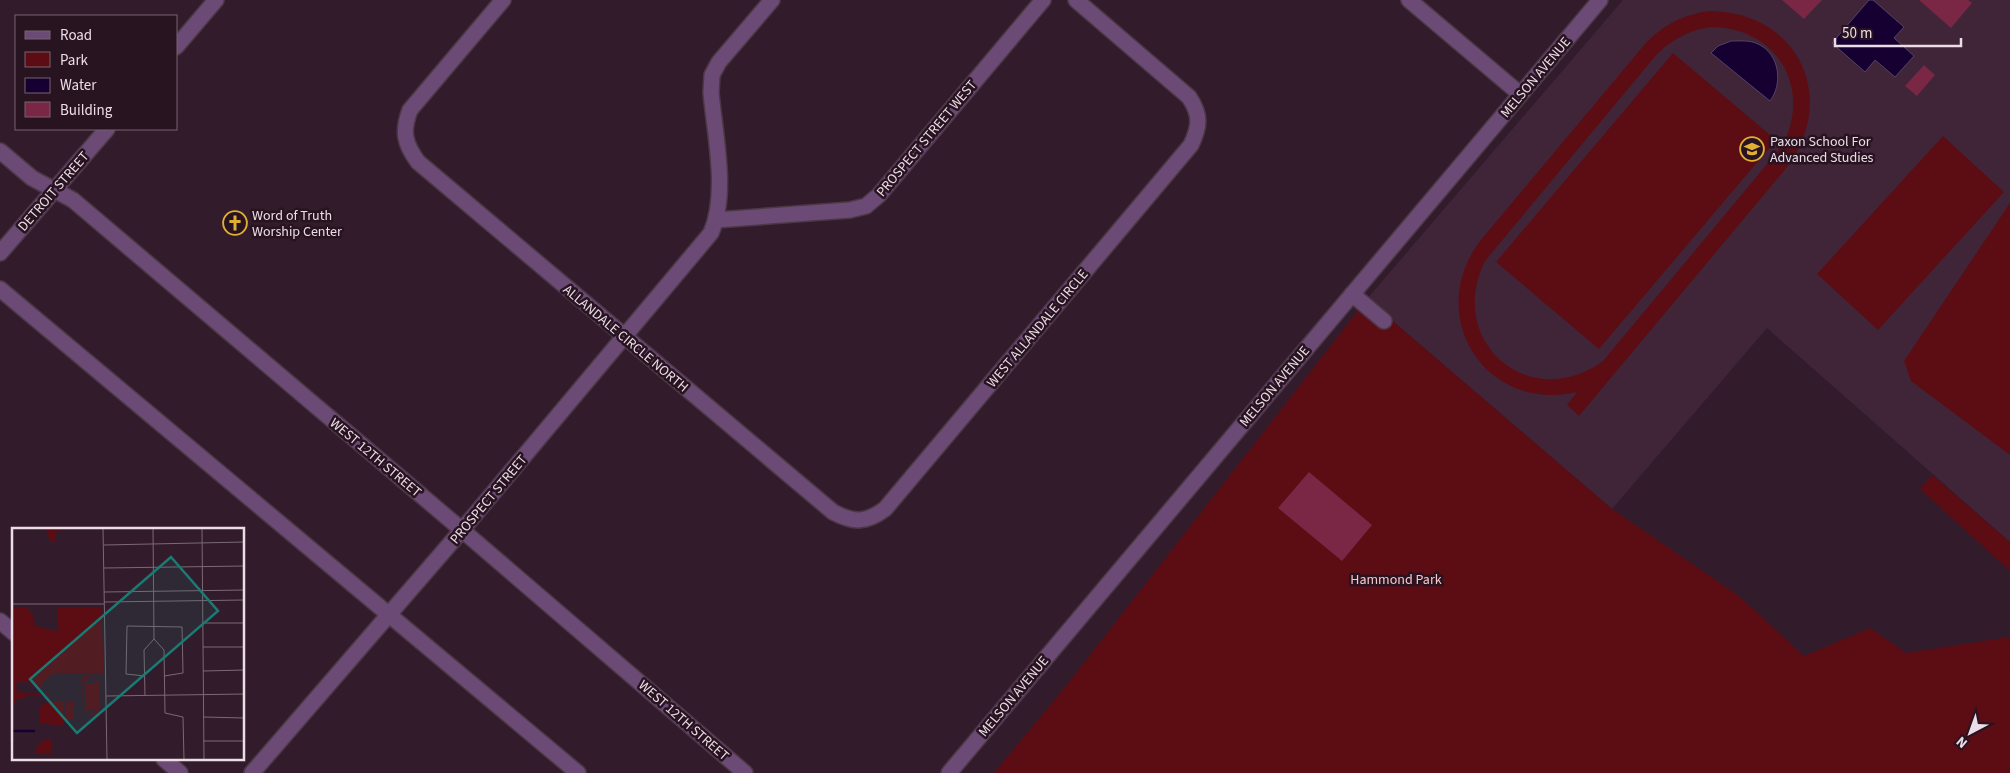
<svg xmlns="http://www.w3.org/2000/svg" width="2010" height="773" font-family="'Source Sans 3',sans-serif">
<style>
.built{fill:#402538}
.green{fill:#5c0d14;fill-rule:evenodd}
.water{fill:#160032;stroke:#564268}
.building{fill:#7a2645}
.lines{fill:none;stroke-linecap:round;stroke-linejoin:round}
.minor-casing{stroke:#4c3745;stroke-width:18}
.minor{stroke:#6c4a76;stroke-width:15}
.labels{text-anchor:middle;stroke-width:5;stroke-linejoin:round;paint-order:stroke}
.street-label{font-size:14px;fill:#ebdce5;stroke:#281321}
.poi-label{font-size:14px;fill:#ebdce5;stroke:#281321;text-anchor:start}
.park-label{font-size:14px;fill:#fcc7c4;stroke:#281321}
.inset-river{fill:none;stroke:#160032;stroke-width:2.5}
.inset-road{fill:none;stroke:#7c6975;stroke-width:1}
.view{fill:#1a7b74;fill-opacity:0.15;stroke:#1a7b74;stroke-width:2.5}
.inset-edge{fill:none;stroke:#ebdce5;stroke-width:2.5}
</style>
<rect width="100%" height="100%" fill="#321c2b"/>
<path class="built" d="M1623,0H2010V542L1767,328L1612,509L1367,299Z"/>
<path class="green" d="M1709,11C1796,11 1839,95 1788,166L1579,416L1567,405L1577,392C1485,413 1424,316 1480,241L1645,44C1663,25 1682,15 1709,11ZM1710,27C1776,27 1812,86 1783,145L1603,361C1530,414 1445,342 1485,261L1657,54C1673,39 1688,31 1710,27Z
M1673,53L1776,140L1599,349L1496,262Z
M1943,136L2004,192L1878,330L1817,274Z
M2010,203V455L1911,381L1904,361Z
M1367,299L1612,509L1739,596L1804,656L1870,628L1906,653L2009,637L2010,773H994L1066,686Z
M1932,475L2010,542V571L1920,489Z"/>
<path class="water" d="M1869,0H1873L1904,27L1894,38L1914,56L1895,77L1875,60L1865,72L1832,43Z
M1731,41C1741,41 1750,40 1758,44C1780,54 1783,84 1770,101L1711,53L1718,46Z"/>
<path class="building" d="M1782,0H1822L1804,19Z
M1919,0H1968L1972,3L1951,28Z
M1924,65L1935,75L1917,96L1905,86Z
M1309,472L1372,525L1342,561L1278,508Z"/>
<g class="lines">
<g class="minor-casing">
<path id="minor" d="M503,0L410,110C402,131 404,143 418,162L833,512C854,523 866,523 885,509L1191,145C1200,126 1201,115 1189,97L1076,0
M1409,0L1520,94
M176,47L216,0
M0,151L32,178L73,200L462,530L745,773
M716,220L850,210L866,206L879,195L1043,0
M0,253L107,129
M0,289L578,773
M1352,294L1384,321
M0,621L14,633
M164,759L180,773
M252,773L462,530L711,233C728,194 715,135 711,93L712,75L719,62L772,0
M949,773L1600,0"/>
</g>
<use href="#minor" class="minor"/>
</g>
<defs>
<g id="school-ring" transform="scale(1.25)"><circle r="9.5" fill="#281321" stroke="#dfb034" stroke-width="1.5"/><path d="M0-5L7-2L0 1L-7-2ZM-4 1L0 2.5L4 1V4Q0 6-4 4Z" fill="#dfb034"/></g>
<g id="church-ring" transform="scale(1.25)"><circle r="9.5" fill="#281321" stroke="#dfb034" stroke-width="1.5"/><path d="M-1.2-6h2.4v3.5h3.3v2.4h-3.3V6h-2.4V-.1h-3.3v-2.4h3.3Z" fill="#dfb034"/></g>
</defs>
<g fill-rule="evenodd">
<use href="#school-ring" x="1752" y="149"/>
<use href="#church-ring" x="235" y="223"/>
</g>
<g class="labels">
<g class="street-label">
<text transform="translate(1535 77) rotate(-50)" y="5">MELSON AVENUE</text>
<text transform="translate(926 138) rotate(-50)" y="5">PROSPECT STREET WEST</text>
<text transform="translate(53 191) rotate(-49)" y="5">DETROIT STREET</text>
<text transform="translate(1037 328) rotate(-50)" y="5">WEST ALLANDALE CIRCLE</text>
<text transform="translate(626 338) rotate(40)" y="5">ALLANDALE CIRCLE NORTH</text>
<text transform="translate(1274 386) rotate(-50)" y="5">MELSON AVENUE</text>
<text transform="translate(376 457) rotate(40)" y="5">WEST 12TH STREET</text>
<text transform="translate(488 499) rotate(-50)" y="5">PROSPECT STREET</text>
<text transform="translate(1013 696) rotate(-50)" y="5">MELSON AVENUE</text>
<text transform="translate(684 720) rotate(41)" y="5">WEST 12TH STREET</text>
</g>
<g class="poi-label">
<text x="1770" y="146">Paxon School For<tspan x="1770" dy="16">Advanced Studies</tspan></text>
<text x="252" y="220">Word of Truth<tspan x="252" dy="16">Worship Center</tspan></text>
</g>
<g class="park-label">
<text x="1396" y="584">Hammond Park</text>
</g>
</g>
<g transform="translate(12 528)">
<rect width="232" height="232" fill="#321c2b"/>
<path d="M0,0H70L43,3V14H39L34,2H2L0,75ZM0,79L15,80L21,87V97L46,104V79H89L92,145L40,146L27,160L15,153L4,155L5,164L42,167H14V170L4,171L0,183ZM80,147L88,154V179L86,186L79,188L71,181L70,149ZM77,149L83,150L86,156V181L79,187L72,180V155ZM73,155H85L86,181H73ZM37,173H51V198L27,195L28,179ZM54,174H62V191H54ZM34,211H40L39,225L23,226L26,217Z" fill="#5c0d14" fill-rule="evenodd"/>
<path class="inset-river" d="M0,203H23M0,214V232"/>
<path class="inset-road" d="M91,0L95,232M141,0L142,111M190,0L192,232M92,17L233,14M92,40L233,38M92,64L233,62M92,74L233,72M0,76H92M190,95H233M142,111L152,122L153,185L171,189L172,232M191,119H233M191,143L233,142M133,148L114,146L115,98L170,99L171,145L152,148M94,168L233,166M133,168L132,122L142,111M191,189L233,190M191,213H233"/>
<path class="view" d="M159,29L206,83L65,205L18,151Z"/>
<rect width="232" height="232" class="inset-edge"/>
</g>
<rect x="15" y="15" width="162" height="115" fill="#281321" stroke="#76636f"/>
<rect x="25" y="31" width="25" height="8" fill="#6c4a76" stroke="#76636f"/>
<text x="60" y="40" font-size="15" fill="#ebdce5">Road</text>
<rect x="25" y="52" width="25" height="15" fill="#5c0d14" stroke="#76636f"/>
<text x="60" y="65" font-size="15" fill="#ebdce5">Park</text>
<rect x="25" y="78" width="25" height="15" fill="#160032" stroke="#76636f"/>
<text x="60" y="90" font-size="15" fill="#ebdce5">Water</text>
<rect x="25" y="102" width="25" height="15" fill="#7a2645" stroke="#76636f"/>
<text x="60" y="115" font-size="15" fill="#ebdce5">Building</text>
<g transform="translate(1970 733) rotate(221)" stroke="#281321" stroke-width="4" paint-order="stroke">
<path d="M0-4L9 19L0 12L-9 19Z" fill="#ebdce5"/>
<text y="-8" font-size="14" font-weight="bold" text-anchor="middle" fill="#ebdce5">N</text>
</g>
<path d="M1835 38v8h126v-8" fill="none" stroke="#ebdce5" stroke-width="2.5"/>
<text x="1842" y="38" font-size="15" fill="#ebdce5" stroke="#281321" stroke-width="4" paint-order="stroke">50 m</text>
</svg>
